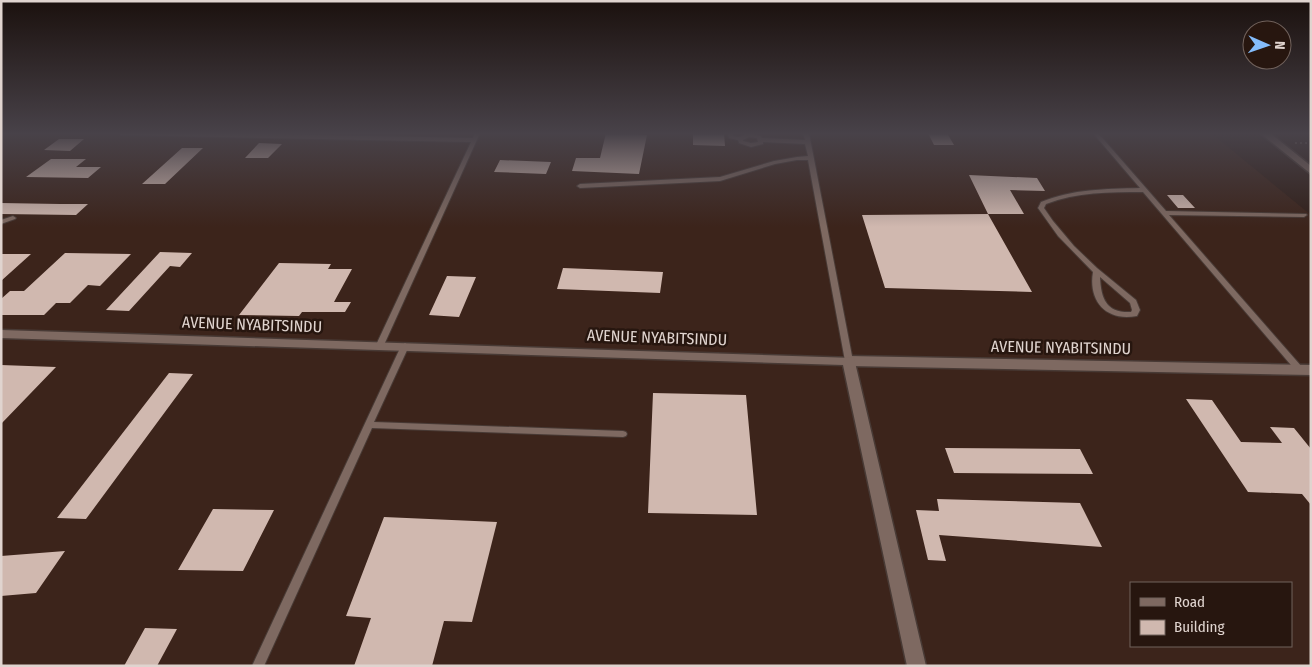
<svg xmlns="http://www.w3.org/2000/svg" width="1312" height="667" font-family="'Fira Sans Condensed',sans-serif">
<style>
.built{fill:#3c241b;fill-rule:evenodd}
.building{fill:#d0b8af}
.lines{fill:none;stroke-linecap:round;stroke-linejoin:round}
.lane-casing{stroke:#483a35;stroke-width:2}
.street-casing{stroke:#483a35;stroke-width:3}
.secondary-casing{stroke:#483a35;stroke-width:3}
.path{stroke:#756560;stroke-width:2;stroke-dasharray:2 3;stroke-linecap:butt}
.lane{fill:#7e6961;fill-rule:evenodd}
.street{fill:#7e6961;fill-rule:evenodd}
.secondary{fill:#7e6961;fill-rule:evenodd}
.labels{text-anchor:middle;stroke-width:5;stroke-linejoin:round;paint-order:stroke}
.street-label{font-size:16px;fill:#e0d4cf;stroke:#27160f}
</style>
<rect width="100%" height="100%" fill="#311f19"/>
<path class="built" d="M1,133H1211L1311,215V666H1ZM1131,583H1291V646H1131Z"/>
<path class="building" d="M606,133L647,135L639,174L572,171L576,158H600Z
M693,133H724L725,146L693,145Z
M928,133H947L954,145H934Z
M59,139H84L70,151L44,150Z
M259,143L282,144L268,158H245Z
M182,148H203L165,184H142Z
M51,159H86L76,167H101L88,178L26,177Z
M500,160L551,162L546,174L494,172Z
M969,175L1037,178L1045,191L1010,190L1024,214H988Z
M1167,195H1183L1195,208H1178Z
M1,203L60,204H88L76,215L1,214Z
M988,214L1032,292L885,288L862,215Z
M160,252L192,253L180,267L170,266L129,311L106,310Z
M65,253L131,254L100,286L88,285L70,303H56L44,315H1V299L10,291H24Z
M1,254H31L1,281Z
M279,263L331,264L328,269H352L334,302H351L345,312H302L299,316L239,315Z
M563,268L663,272L660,293L557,289Z
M447,276L476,277L459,317L429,315Z
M1,365L56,367L1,424Z
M169,373L193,374L86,519L57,518Z
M653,393L746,395L757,515L648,513Z
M1186,399L1212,400L1241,442L1282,443L1270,427L1294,428L1311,449V505L1302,494L1248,492Z
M945,448L1080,449L1093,474L954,473Z
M937,499L1080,503L1102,547L939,535L946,561L928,560L916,510L939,511Z
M213,509L274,510L243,571L178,570Z
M384,517L497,522L472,622L444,621L432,666H354L371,618L346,616Z
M65,551L36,593L1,596V556Z
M145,628L177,629L157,666H124Z"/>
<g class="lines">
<g class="lane-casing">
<path id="lane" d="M119,133H220L473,138L475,133H480L384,345L380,348L376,345L471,142L121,135Z
M727,133H732L733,136L739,137L748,133L761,136L762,138L805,140L803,133H809L853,361L852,363H846L845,361L808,160H797L775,164L720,181L580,188L577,186L580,184L720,177L774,161L797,157L808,156L805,144L763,142V144L751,147L739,143L738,140L729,138ZM749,137L757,138L758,142L751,143L743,141V140Z
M1093,133H1098L1166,211L1306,214L1307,215L1304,217L1169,215L1302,367L1303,369L1302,371H1296L1143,192C1109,192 1077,192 1046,204L1044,208L1053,221L1074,246L1097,268L1136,300L1140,310L1137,316C1106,322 1088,301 1093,272L1058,236L1038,208L1041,202C1073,189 1105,189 1140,188ZM1100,277L1130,303L1132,310L1131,312C1107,313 1101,300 1100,277Z
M13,216L16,218L15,219L1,224V220Z
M405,343L409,346L374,422L623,431L626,432L627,434L626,436L623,437L372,428L264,666H252L401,346Z"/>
</g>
<g class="street-casing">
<path id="street" d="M1260,133H1270L1311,166V174Z
M849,356L1311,365V375L849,366L842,361Z"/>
</g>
<g class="secondary-casing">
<path id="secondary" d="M1,330L854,358L926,666H907L843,365L1,338Z"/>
</g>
<path class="path" d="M1295,143H1311"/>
<use href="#lane" class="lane"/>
<use href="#street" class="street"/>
<use href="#secondary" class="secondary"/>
</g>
<linearGradient id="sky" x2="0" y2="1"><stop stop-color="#1b110e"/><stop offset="0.59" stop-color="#484249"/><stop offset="1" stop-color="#484249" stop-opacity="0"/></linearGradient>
<rect width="1312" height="227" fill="url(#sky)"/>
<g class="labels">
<g class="street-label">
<text transform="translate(252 324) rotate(2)" y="6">AVENUE NYABITSINDU</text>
<text transform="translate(657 337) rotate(2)" y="6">AVENUE NYABITSINDU</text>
<text transform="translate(1061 347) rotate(1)" y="6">AVENUE NYABITSINDU</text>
</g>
</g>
<rect width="1312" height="667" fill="none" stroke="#e0d4cf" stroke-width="5"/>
<rect x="1130" y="582" width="162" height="65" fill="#27160f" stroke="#71625c"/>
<rect x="1140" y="598" width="25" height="8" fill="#7e6961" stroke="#71625c"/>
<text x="1174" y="607" font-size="15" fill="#e0d4cf">Road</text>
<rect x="1140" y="620" width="25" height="15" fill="#d0b8af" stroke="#71625c"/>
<text x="1174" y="632" font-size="15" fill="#e0d4cf">Building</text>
<g transform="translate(1267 45) rotate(92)"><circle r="24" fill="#27160f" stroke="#71625c"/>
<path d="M0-4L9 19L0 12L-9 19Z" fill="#84bcfb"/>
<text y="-8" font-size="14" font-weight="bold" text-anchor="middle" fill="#e0d4cf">N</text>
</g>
</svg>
